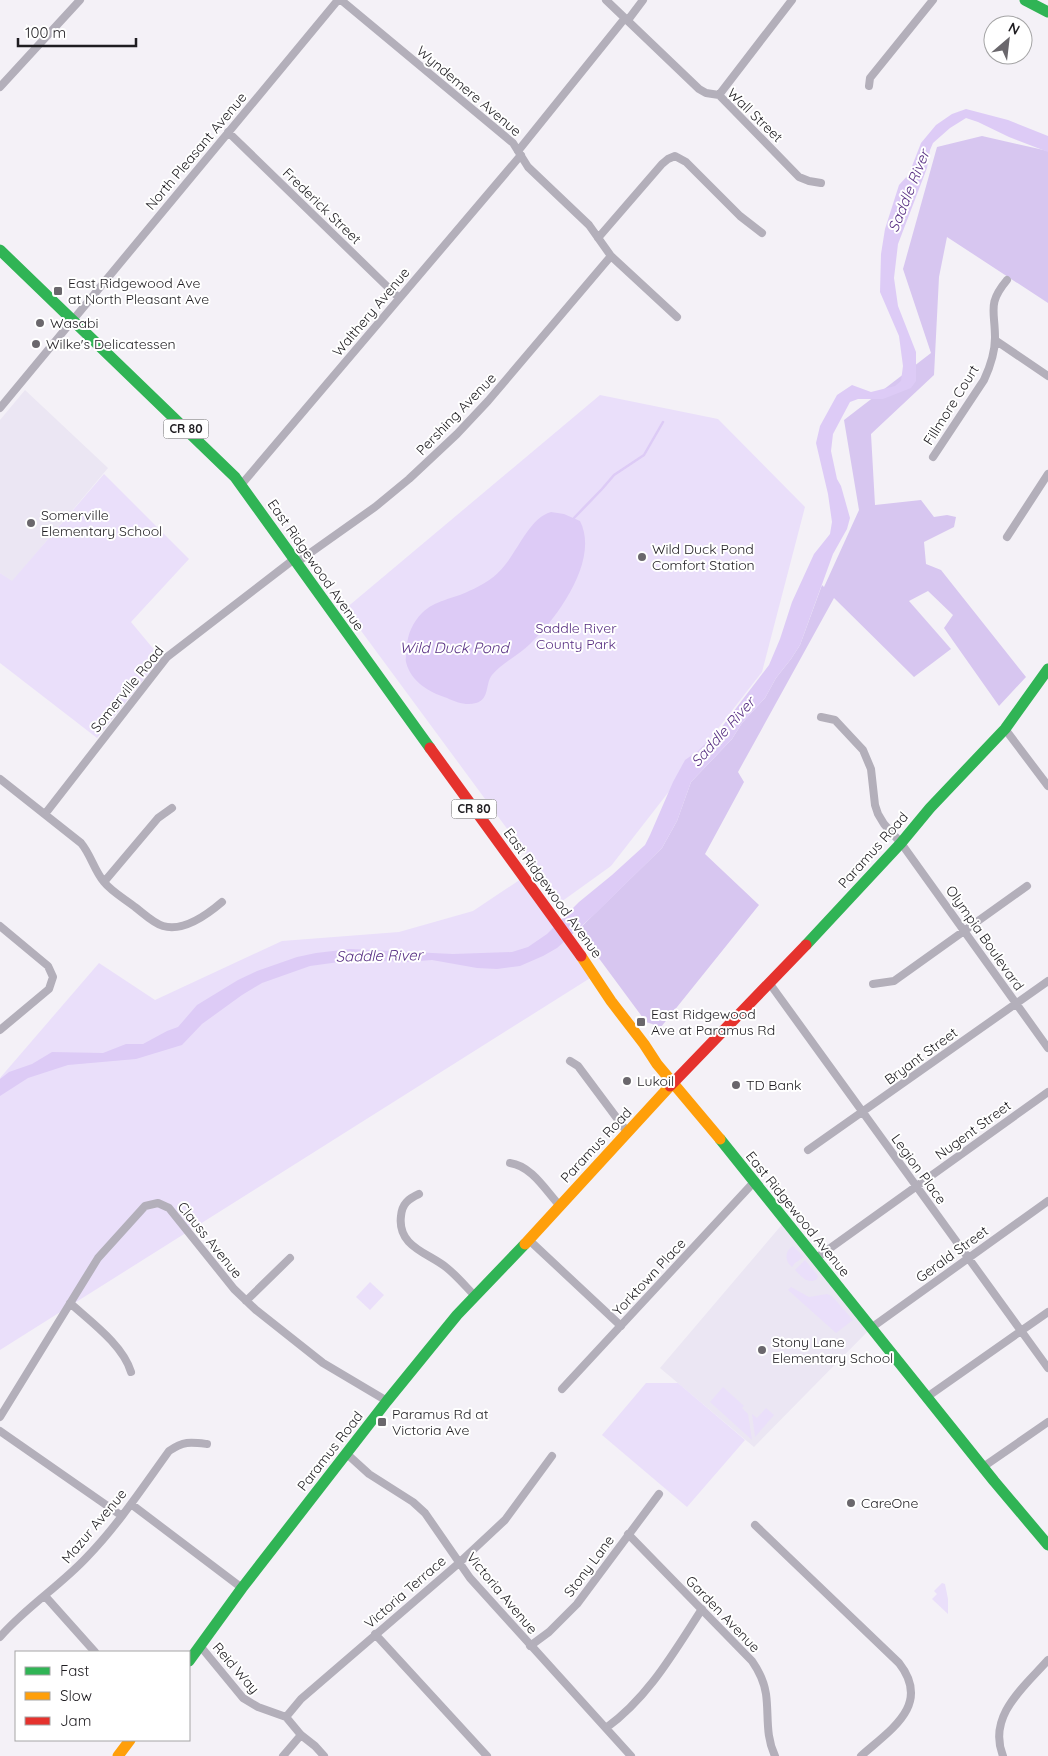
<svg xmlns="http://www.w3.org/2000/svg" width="1048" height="1756" font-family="Quicksand,sans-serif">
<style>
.built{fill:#ebe6f3}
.green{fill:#eadffa}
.forest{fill:#d7c6f0}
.water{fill:#ddcbf6}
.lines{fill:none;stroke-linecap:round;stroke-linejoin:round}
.stream{stroke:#ddcbf6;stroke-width:2.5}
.street{stroke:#b3afba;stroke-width:8}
.fast{stroke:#30b455;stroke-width:11}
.slow{stroke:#ff9f0a;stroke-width:11}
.jam{stroke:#e5322d;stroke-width:11}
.poi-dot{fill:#6a676c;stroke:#fff;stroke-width:2}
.labels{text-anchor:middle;stroke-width:4;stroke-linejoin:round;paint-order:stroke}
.shield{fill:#fff;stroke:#626164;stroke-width:1}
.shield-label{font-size:12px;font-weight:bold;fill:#1f1d21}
.street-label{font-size:14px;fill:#1f1d21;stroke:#fff}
.poi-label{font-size:14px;fill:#1f1d21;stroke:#fff;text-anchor:start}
.park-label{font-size:14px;fill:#572e81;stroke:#fff}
.water-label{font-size:15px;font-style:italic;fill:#593184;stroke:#fff}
</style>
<rect width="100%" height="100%" fill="#f4f1f7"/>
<path class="built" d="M25,390L108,468L12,582L0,573V420Z
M785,1221L871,1328L754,1447L660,1368Z"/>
<path class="green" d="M600,395L718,419L805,507L762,672L611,866L561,902L345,609Z
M104,474L189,559L131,622L161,658L97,738L0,663V573L12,581Z
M524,877L595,975L0,1350V1078L99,963L155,1000L282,941L399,932L473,911Z
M793,1246L804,1257L795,1263L792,1267C785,1262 784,1251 793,1246Z
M805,1260L818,1276L817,1279C808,1285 802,1277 795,1270Z
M370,1282L384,1295L370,1310L356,1297Z
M791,1287L809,1297L827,1294L832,1296L853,1320L836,1333L788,1290Z
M646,1383H678L745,1440L687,1507L602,1435Z
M723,1387L744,1406L742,1408L748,1414L752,1440L710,1402Z
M766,1408L774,1415L755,1437L752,1414L757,1418Z
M942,1583L945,1584L948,1599V1614L932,1599L937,1594L934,1591Z"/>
<path class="forest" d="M982,136L1048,151V303L947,237L939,277L934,375L871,434L875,505L921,500L934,517L947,515L956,517L954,527L924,542L926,564L941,570L1026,677L999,706L944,628L953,615L928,591L909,601L951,649L914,677L834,598L738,772L744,782L705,854L759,905L661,1027L646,1022L578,930L662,848L677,821L691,782L732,739L742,723L765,698L776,678L791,659L800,645L822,585L824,587L859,510L844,420L931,353L903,269L937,147Z"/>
<path class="water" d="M966,109L1008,120L1048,136V152L1009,137L978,122L966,118L950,128L933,143L930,150L927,168L898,244L894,278L898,306L916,352V381L911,388L883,399H858L850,402L833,434L831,451L837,479L841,486L850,518L847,529L833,554L800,645L791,659L776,678L765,698L742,723L732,739L691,782L677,821L662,848L596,913L557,948L543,956L520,966L497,969L477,968L432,960L407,962L354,960L310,966L262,983L242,995L202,1024L182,1045L136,1059L68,1065L28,1078L0,1096V1079L9,1072L32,1064L52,1052L103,1053L126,1044H143L167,1031L178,1027L197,1005L238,980L257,971L297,957L316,953L350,949L453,954L512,952L528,947L547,934L579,902L612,875L645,845L650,835L673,782L685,760L698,751L721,728L769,665L780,639L792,602L814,554L830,534L832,522L828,494L816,443L820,426L837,395L852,385L871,392L895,386L901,381L903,366L899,336L880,292L881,254L885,229L899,185L909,174L921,143L936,125L952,114Z
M551,512L564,514L580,521C600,560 557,618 530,644C520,654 501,664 492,675C485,684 490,699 476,703C466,706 456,702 447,698C429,692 411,682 406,662C405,658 407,652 407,647C407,635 413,622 422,613C435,600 453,599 469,591C483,585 496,577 505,565C519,548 530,518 551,512Z"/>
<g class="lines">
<path class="stream" d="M574,518L602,489L614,475L644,455L663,422"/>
<path class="street" d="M341,0L513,143L528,167L589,225L611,256L677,317
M606,0L699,89L706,93L719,95L799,177L809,181L821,183
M628,20L643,0
M869,86L870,78L933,0
M0,87L80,0
M719,95L792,0
M228,132L399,298
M518,151L625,18
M598,238L662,164L668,159L675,156L686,162L740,216L762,233
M995,340L1048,376
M0,408L338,0
M933,457L984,380C990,367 995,353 995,338C995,310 987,304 1007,280
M241,485L521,155
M1007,537L1048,474
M296,563L375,507L409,479L457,434L488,401L611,256
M821,717L835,720L863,750L871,769L875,805L878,814L884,824L901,843L1048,1048
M1005,729L1048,786
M0,779L81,843C91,855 94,870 104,882C112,892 125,899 135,907C143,913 153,923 163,926C183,932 208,914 222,902
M45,814L167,657L293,560
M104,882L158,818L172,808
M0,926L48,966L53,977L49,989L0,1030
M770,984L1048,1368
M873,984L894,981L1027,886
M570,1061L578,1066L628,1133
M808,1150L1048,981
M510,1163C532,1166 546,1191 560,1206
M419,1194C408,1199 402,1204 401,1216C397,1247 429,1253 447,1268C457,1276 466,1287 475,1296
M529,1240L621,1326
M815,1259L1048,1092
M246,1301L290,1258
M70,1303C91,1322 123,1345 131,1372
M871,1328L1048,1201
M562,1389L754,1182
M927,1397L1048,1312
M0,1417L98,1258L145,1206L158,1203L169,1208L234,1289L256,1310L323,1363L387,1401
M0,1431L122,1516
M347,1454L369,1474L413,1502L425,1513L470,1578L631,1756
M983,1467L1048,1422
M131,1504L242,1588
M755,1525L899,1663C932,1705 890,1730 861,1756
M628,1534L752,1661C759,1671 764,1681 766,1694C769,1715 765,1735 775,1756
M45,1596L95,1652
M375,1634L487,1756
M0,1637C26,1607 60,1586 87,1557C118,1525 143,1487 169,1451C184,1441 190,1442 207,1444
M530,1646L549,1632L577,1604L659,1494
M201,1647L243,1698L258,1707L286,1717L301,1735L315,1746L324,1756
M286,1717L301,1699L459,1563L505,1520L552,1456
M606,1728C648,1698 674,1652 702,1609
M283,1756L301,1735
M1003,1756C987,1716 1024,1687 1048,1660"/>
<path class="fast" d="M1025,0L1048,12
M0,250L235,477L430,748
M806,945L901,843L930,808L1005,729L1048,669
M720,1139L994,1481L1048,1545
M189,1661L242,1588L387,1401L457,1315L525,1244"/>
<path class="slow" d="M581,956L611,1001L644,1044L657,1064L720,1139
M525,1244L670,1086
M118,1756L130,1740"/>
<path class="jam" d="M430,748L581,956
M670,1086L806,945"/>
</g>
<g class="poi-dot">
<rect x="53" y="286" width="10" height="10" rx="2.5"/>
<circle cx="40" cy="323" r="5"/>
<circle cx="36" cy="344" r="5"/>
<circle cx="31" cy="523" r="5"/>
<circle cx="642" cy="557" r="5"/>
<rect x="636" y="1017" width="10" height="10" rx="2.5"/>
<circle cx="627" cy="1081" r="5"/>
<circle cx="736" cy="1085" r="5"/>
<circle cx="762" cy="1350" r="5"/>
<rect x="377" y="1417" width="10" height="10" rx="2.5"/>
<circle cx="851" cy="1503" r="5"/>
</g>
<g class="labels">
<g class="shield">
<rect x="163.5" y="419.5" width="45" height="19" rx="4"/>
<rect x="451.5" y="799.5" width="45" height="19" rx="4"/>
</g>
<g class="shield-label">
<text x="186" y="433">CR 80</text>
<text x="474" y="813">CR 80</text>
</g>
<g class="street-label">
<text transform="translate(469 91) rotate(40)" y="5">Wyndemere Avenue</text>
<text transform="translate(755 115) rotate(44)" y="5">Wall Street</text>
<text transform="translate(196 151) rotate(-50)" y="5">North Pleasant Avenue</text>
<text transform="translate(322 206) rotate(44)" y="5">Frederick Street</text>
<text transform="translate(371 312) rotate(-50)" y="5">Walthery Avenue</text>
<text transform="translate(951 405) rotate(-58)" y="5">Fillmore Court</text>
<text transform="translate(456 414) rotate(-46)" y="5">Pershing Avenue</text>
<text transform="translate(316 565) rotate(55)" y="5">East Ridgewood Avenue</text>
<text transform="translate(127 689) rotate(-51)" y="5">Somerville Road</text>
<text transform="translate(873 850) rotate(-48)" y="5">Paramus Road</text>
<text transform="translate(553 893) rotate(54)" y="5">East Ridgewood Avenue</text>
<text transform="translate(985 938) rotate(55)" y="5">Olympia Boulevard</text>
<text transform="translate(921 1056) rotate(-36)" y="5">Bryant Street</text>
<text transform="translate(973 1130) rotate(-36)" y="5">Nugent Street</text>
<text transform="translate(596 1145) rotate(-47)" y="5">Paramus Road</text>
<text transform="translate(919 1169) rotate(54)" y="5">Legion Place</text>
<text transform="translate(798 1214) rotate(51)" y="5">East Ridgewood Avenue</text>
<text transform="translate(210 1240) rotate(51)" y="5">Clauss Avenue</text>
<text transform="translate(952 1254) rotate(-36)" y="5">Gerald Street</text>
<text transform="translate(649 1277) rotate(-47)" y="5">Yorktown Place</text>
<text transform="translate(330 1451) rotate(-52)" y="5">Paramus Road</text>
<text transform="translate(94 1526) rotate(-50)" y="5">Mazur Avenue</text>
<text transform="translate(589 1566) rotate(-53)" y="5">Stony Lane</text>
<text transform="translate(405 1592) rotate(-41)" y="5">Victoria Terrace</text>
<text transform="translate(502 1593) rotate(50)" y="5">Victoria Avenue</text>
<text transform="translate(723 1614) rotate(46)" y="5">Garden Avenue</text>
<text transform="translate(236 1668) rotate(49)" y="5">Reid Way</text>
</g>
<g class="poi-label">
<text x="68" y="288">East Ridgewood Ave<tspan x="68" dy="16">at North Pleasant Ave</tspan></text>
<text x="50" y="328">Wasabi</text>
<text x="46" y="349">Wilke's Delicatessen</text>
<text x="41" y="520">Somerville<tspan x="41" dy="16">Elementary School</tspan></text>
<text x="652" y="554">Wild Duck Pond<tspan x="652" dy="16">Comfort Station</tspan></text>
<text x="651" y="1019">East Ridgewood<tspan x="651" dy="16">Ave at Paramus Rd</tspan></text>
<text x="637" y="1086">Lukoil</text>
<text x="746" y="1090">TD Bank</text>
<text x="772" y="1347">Stony Lane<tspan x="772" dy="16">Elementary School</tspan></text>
<text x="392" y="1419">Paramus Rd at<tspan x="392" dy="16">Victoria Ave</tspan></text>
<text x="861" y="1508">CareOne</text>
</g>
<g class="park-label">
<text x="576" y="633">Saddle River<tspan x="576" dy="16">County Park</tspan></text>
</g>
<g class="water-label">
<text transform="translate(909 191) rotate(-68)" y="5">Saddle River</text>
<text x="454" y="653">Wild Duck Pond</text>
<text transform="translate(723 732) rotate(-48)" y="5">Saddle River</text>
<text transform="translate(379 956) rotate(-1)" y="5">Saddle River</text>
</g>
</g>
<rect x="15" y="1651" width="175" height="90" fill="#ffffff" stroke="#a5a5a6"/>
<rect x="25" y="1667" width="25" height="8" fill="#30b455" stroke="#a5a5a6"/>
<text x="60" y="1676" font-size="15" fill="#1f1d21">Fast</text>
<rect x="25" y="1692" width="25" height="8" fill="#ff9f0a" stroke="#a5a5a6"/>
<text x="60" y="1701" font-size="15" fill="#1f1d21">Slow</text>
<rect x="25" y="1717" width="25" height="8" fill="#e5322d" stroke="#a5a5a6"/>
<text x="60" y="1726" font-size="15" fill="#1f1d21">Jam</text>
<g transform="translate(1008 40) rotate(28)"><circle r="24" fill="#ffffff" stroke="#a5a5a6"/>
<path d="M0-4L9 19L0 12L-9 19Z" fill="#6a676c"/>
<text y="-8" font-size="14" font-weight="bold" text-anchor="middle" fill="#1f1d21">N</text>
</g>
<path d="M18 38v8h118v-8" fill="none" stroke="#1f1d21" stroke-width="2.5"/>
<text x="25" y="38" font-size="15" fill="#1f1d21" stroke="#ffffff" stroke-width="4" paint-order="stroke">100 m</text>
</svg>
